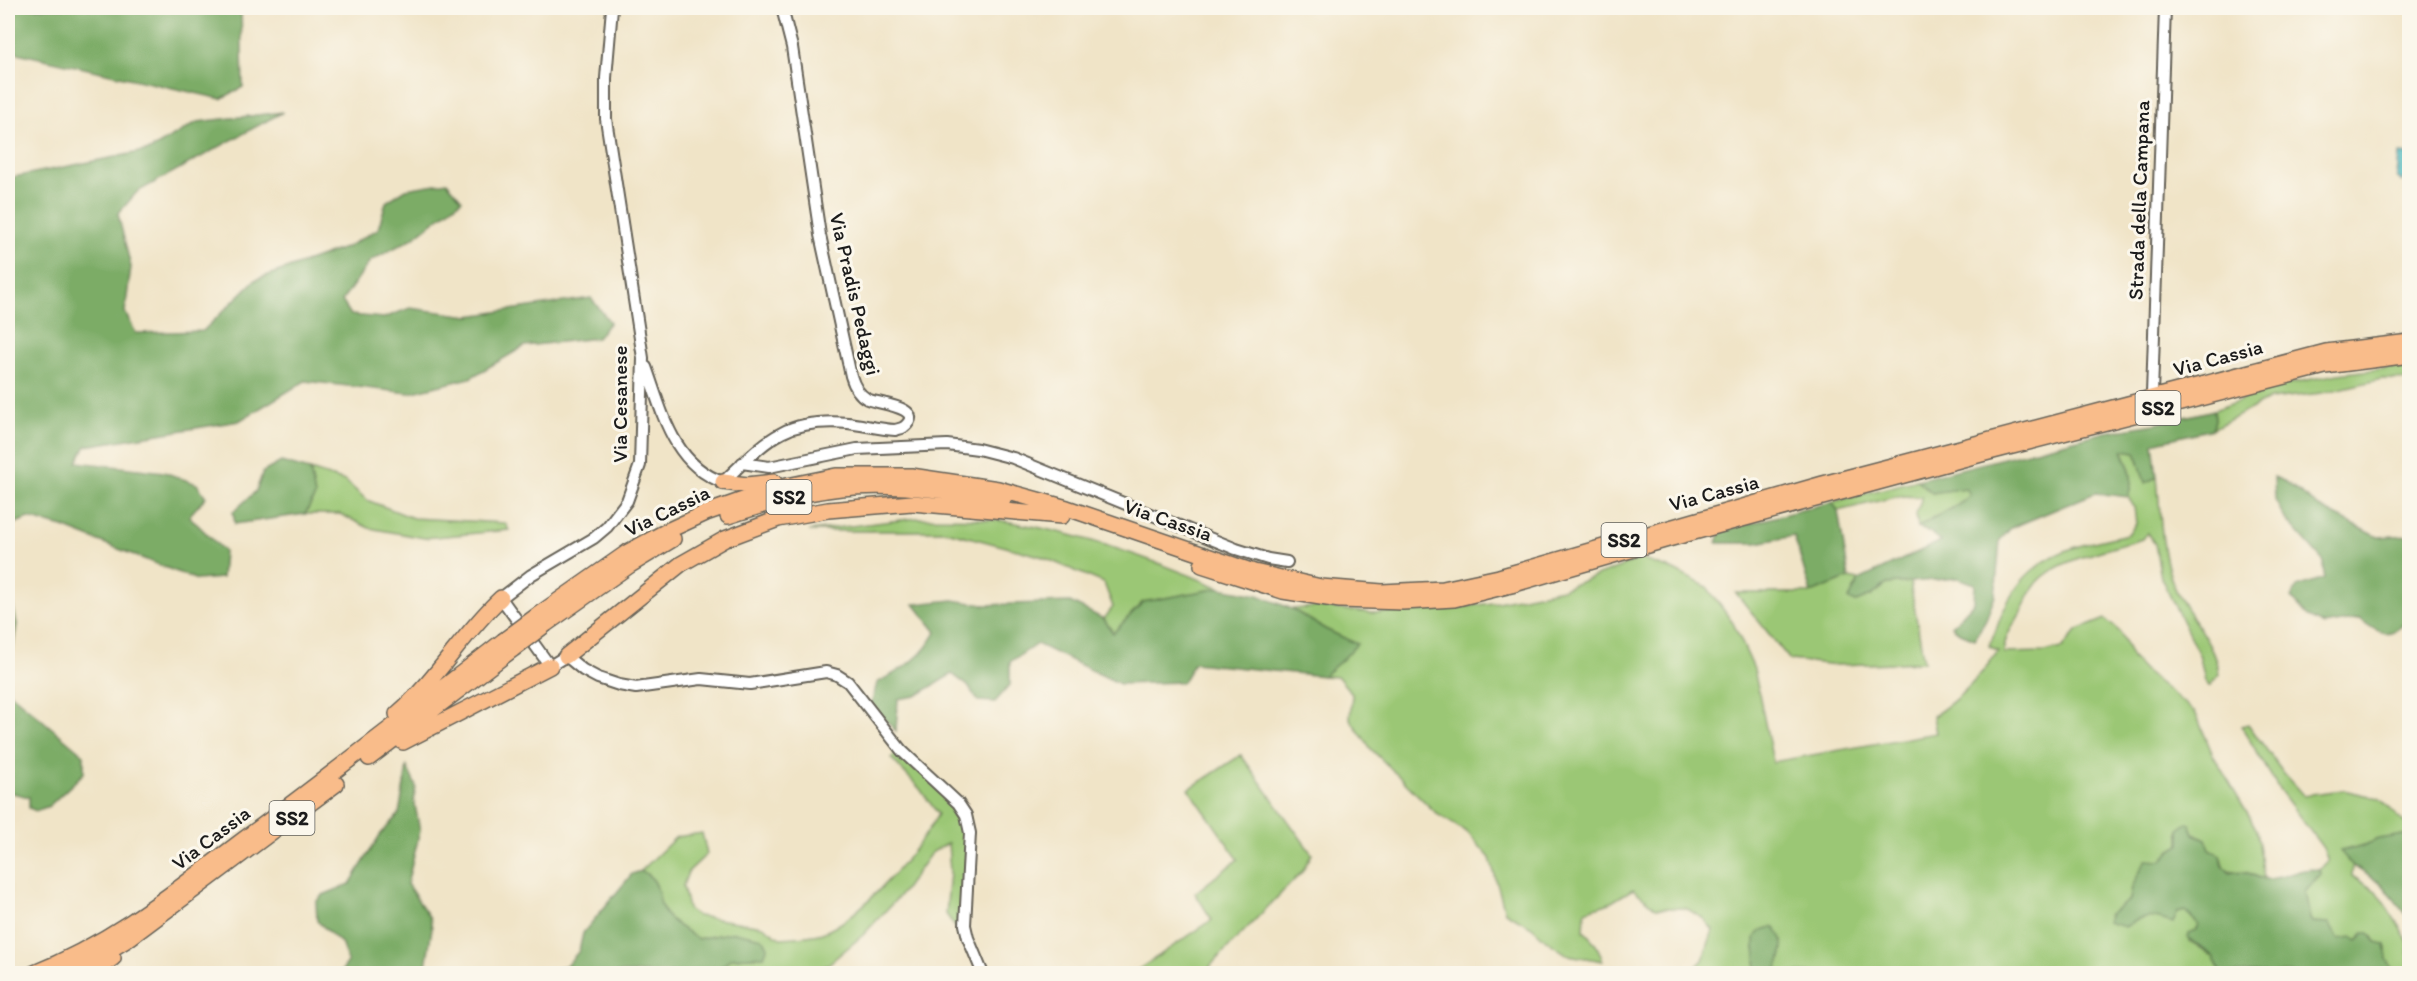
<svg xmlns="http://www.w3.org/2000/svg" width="2417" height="981" font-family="Itim,sans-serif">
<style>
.green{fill:#9bc775;stroke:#5c7248;stroke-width:1.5}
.forest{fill:#7cac66;stroke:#4c6441;stroke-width:1.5}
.water{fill:#46b5bc;stroke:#31686c;stroke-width:1.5}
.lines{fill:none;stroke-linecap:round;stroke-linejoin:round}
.minor-casing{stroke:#666258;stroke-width:14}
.highway-casing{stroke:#666258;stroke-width:18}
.minor{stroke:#fff;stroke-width:10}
.highway{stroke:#f9bc8a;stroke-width:15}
.highway-bridge-casing{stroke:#666258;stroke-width:18;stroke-linecap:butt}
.highway-bridge{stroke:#f9bc8a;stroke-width:15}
.labels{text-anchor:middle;stroke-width:6;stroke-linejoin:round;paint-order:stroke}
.shield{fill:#fbf7ec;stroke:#5f5e5a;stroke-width:1.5}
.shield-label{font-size:20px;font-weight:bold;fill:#1c1c1c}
.street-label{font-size:21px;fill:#1c1c1c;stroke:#fbf7ec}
</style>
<rect width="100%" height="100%" fill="#fbf7ec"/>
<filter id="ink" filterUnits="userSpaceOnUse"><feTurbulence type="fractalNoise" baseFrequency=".0167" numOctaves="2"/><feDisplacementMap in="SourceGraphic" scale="12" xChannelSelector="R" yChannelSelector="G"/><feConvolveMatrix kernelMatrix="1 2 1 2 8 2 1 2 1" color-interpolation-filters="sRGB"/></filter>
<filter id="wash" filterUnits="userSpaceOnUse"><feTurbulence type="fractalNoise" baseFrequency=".008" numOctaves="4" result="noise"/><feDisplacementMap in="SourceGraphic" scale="24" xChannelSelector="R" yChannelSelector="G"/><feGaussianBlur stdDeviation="1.35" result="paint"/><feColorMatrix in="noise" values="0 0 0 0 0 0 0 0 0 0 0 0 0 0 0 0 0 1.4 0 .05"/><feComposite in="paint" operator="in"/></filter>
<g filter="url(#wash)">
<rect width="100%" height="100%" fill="#f0e4c7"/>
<path class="green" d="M2389,368H2409V380L2382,379L2322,393L2270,399L2212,429L2215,420L2214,410L2239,401L2257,390L2338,374Z
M2122,449L2136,452L2145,482L2157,477C2160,509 2161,544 2170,575C2181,611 2214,637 2219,675L2209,686L2205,681L2200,657L2161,578L2155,544L2147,533L2142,539C2114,548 2065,558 2043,577C2032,586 2027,600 2021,612C2013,628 2004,634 2004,653L2045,652L2062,648L2078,630L2105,619L2120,632L2132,658L2142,669L2195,712L2213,755L2257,830L2264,879C2257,878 2251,873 2245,872C2237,870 2232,874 2225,869L2222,858L2210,850L2206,839L2194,833L2190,823L2179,832L2181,839L2180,845L2170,851L2162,861H2155L2143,866L2132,887L2130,900L2108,915L2125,927C2140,917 2153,913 2169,922L2177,913L2185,911L2199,925L2195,931L2189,934L2190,941L2213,956L2221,973H1776L1777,969L1754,944L1757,956L1755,973H1690L1703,960L1713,930L1704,919L1686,908H1656L1633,889L1610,903L1585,911L1584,931L1596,944L1603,961L1568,955L1547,941L1532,927L1505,912L1490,858L1468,833L1437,814L1371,749L1350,719L1352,694L1338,677L1323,676L1343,659L1357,644L1325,629L1292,609L1318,607L1372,613L1436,610L1493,603L1562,589L1640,559L1674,570L1707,587L1733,623L1754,669L1773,762L1936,733L1933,716C1960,699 1980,677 1998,651L1989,646C1995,634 1999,620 2005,607C2031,553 2075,546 2128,534L2136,524L2134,507L2128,497C2135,475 2130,470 2122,449Z
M310,470L345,481L367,500L413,518L505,523L509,530L424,538L369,528L340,514H305L315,496Z
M1917,480L1932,493L1967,487L1971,494C1956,511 1934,514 1918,528L1916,514L1922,497L1900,496L1838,511L1832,502Z
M918,518C948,519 981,517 1010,522C1083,534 1153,559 1220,588L1143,602L1113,633L1104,619L1113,607L1104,583L1040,556L946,531H809Z
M1849,578L1859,580L1850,599L1856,602L1871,596L1887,584L1910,582L1924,662L1837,665L1790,660L1736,593H1811Z
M2248,724L2284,774L2303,795L2343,790L2379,798L2409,827V834C2386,838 2364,845 2341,851L2353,866L2352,876L2376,891L2400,927L2409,944V973H2384L2391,965L2386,959V948L2376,942L2372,935L2358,941L2349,938L2338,939C2325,925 2335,923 2312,922L2310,919L2305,892L2320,874L2319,870L2328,861L2323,848L2279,789L2241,726Z
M897,753C913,764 951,792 960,809C975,839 963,899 960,934L946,914L950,872L948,843L931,853L903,892L863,935L826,966L800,973H714L732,958L764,956L735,932L697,939C688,932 674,924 666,915C654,900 665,882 641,871L676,837L702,833L707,854L688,872L683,886L688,909L698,916L763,926L780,938C794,937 809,937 822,933C859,920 920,848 938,814L920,789L891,758Z
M1241,755L1312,854L1302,872L1212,964L1206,973H1133L1212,920L1195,893L1238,859L1189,789Z"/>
<path class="forest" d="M8,8H241L243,87L221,99L8,51Z
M283,112L137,192L118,214L131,267L125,312L136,333L203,331L255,280L347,247L378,229L386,202L406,189L447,182L462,200L413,238L370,261L342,301L351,315L384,318L410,308L469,316L591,298L610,322L597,338L525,346L470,378L409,393L305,381L239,421L86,446L77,462L164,472L197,484L206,497L189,516L224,551L222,578L197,580L63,527L28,518L9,526L8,529V178L150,150L197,122Z
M2214,410L2215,420L2212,429L2153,443L2157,477L2145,483L2136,452L2122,450C2129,470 2135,474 2128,497L2095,493L2011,528L2000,540L1995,596L1986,619L1975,639L1958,632L1952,626L1974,602L1975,584L1958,578L1887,584L1871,596L1856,602L1849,599L1859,580L1941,541L1930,532L1918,528C1934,514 1956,511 1970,495L1966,488L1932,493L1917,480L2106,432L2155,424Z
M281,462L310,470L315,496L305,514L235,524L233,512L256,491L263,472Z
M2274,477L2286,482L2319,507L2378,537L2409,535V618C2392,640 2379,635 2360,619L2324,625L2308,617L2291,598L2297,587L2324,578V562L2284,517L2275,500Z
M1832,502L1838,511L1849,578L1811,593L1794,536L1756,543H1717L1721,531Z
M8,583L17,624L9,671V692L84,755V773L49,806L36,811L29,808V797L8,792Z
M1220,588L1258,595L1292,609L1325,629L1357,644L1343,659L1323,676L1194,663L1183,682L1120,684L1037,644L1010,662V685L995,702L978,701L968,686L952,674L916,696L898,699L896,731L871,705L877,683C902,669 922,659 936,632L914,604L953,600L984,605L1070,602L1104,619L1113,633L1143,602Z
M407,767L416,786L414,800L420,831L407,884L430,918L432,928L425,973H340L348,962L341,943L317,921L316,902L323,895L350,884L380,835L399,814Z
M2187,822L2190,823L2194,834L2206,839L2210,850L2221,855L2223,866L2230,873C2235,872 2241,871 2245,872C2253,874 2258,879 2267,879C2284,879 2302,866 2319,870L2320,874L2305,892L2310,919L2312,922L2329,923L2338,939L2352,937L2358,941L2363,933H2369L2376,942L2385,944L2387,959L2392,968L2384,974L2221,973L2213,956L2188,938L2189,934L2195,931L2199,925L2185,911L2177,913L2173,923C2151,916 2145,914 2125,927L2107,922L2110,913L2130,900L2132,887L2146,860L2162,861L2170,851L2180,845V829Z
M2409,834H2410L2409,918L2382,884L2353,866L2340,851L2357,848L2379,839Z
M641,871C665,882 654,899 666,915C674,924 688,932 697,939L735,932L762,938L768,946L764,956L732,958L714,973H547L567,965L579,951L583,933L632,874Z
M1774,927C1789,942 1782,956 1776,973H1755C1762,952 1741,931 1774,927Z"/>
<path class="water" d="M2399,154L2409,155V174L2402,182L2397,177Z"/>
</g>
<g filter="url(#ink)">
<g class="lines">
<g class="minor-casing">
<path id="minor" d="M612,8L606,78V119L643,358L640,465L627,501L607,527L594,538L531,575L501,598L550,666L566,656L583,670L598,678L619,685L636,688L701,679L750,684L826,672L837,675L848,682L902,751L958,803L966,815L970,833L965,925L968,938L983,974
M646,367C662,411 673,465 723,482C767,440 784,418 848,423C864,425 879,429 895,430C898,429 901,429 904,427C928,407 874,403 867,399C858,394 854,386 851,376L820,235L792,47L782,8
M2152,394L2165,8
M742,463L769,467L857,449L947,445L978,449L1013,458L1236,549L1268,559L1287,562"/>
</g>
<g class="highway-casing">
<path id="highway" d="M723,482L747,485L774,482
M728,516C765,504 802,492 841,488C893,483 951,490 1003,500
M1202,565L1283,591L1340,600L1403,602L1454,599L1511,585L1668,539L1985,453L2325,366L2410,355
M538,615L628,552L667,531L706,513L777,488L836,476H911L998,489L1067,508L1254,572L1321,587L1382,592L1443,589L1499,577L1823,484L2326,352L2410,342
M546,624L630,565L673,539
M566,656L681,564L725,539L778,519L828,510L912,503L1062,516
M397,714C437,680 463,633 501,598
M403,742L550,666
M369,758L513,649
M32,974C113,942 174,892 243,840C331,775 417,708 503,641
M63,974L103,954L128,939L336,784
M91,974L113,958"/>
</g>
<use href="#minor" class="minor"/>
<use href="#highway" class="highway"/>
<g class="highway-bridge-casing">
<path id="highway-bridge" d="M503,641L538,615
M513,649L546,624"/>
</g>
<use href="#highway-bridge" class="highway-bridge"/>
</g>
</g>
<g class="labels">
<g class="shield">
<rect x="2135.5" y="391" width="45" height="34" rx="4.5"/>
<rect x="766.5" y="480" width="45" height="34" rx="4.5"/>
<rect x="1601.5" y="523" width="45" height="34" rx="4.5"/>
<rect x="269.5" y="801" width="45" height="34" rx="4.5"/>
</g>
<g class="shield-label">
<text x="2158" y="415">SS2</text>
<text x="789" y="504">SS2</text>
<text x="1624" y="547">SS2</text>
<text x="292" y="825">SS2</text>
</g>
<g class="street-label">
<text transform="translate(2139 200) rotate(-88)" y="7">Strada della Campana</text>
<text transform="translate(855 294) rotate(77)" y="7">Via Pradis Pedaggi</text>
<text transform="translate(2218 358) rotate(-15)" y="7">Via Cassia</text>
<text transform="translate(620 404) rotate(-90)" y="7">Via Cesanese</text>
<text transform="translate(1714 493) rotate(-15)" y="7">Via Cassia</text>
<text transform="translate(667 511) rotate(-26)" y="7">Via Cassia</text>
<text transform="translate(1168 520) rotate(19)" y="7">Via Cassia</text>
<text transform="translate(211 838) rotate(-37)" y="7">Via Cassia</text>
</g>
</g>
<rect width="2417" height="981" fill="none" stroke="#fbf7ec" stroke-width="30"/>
</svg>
